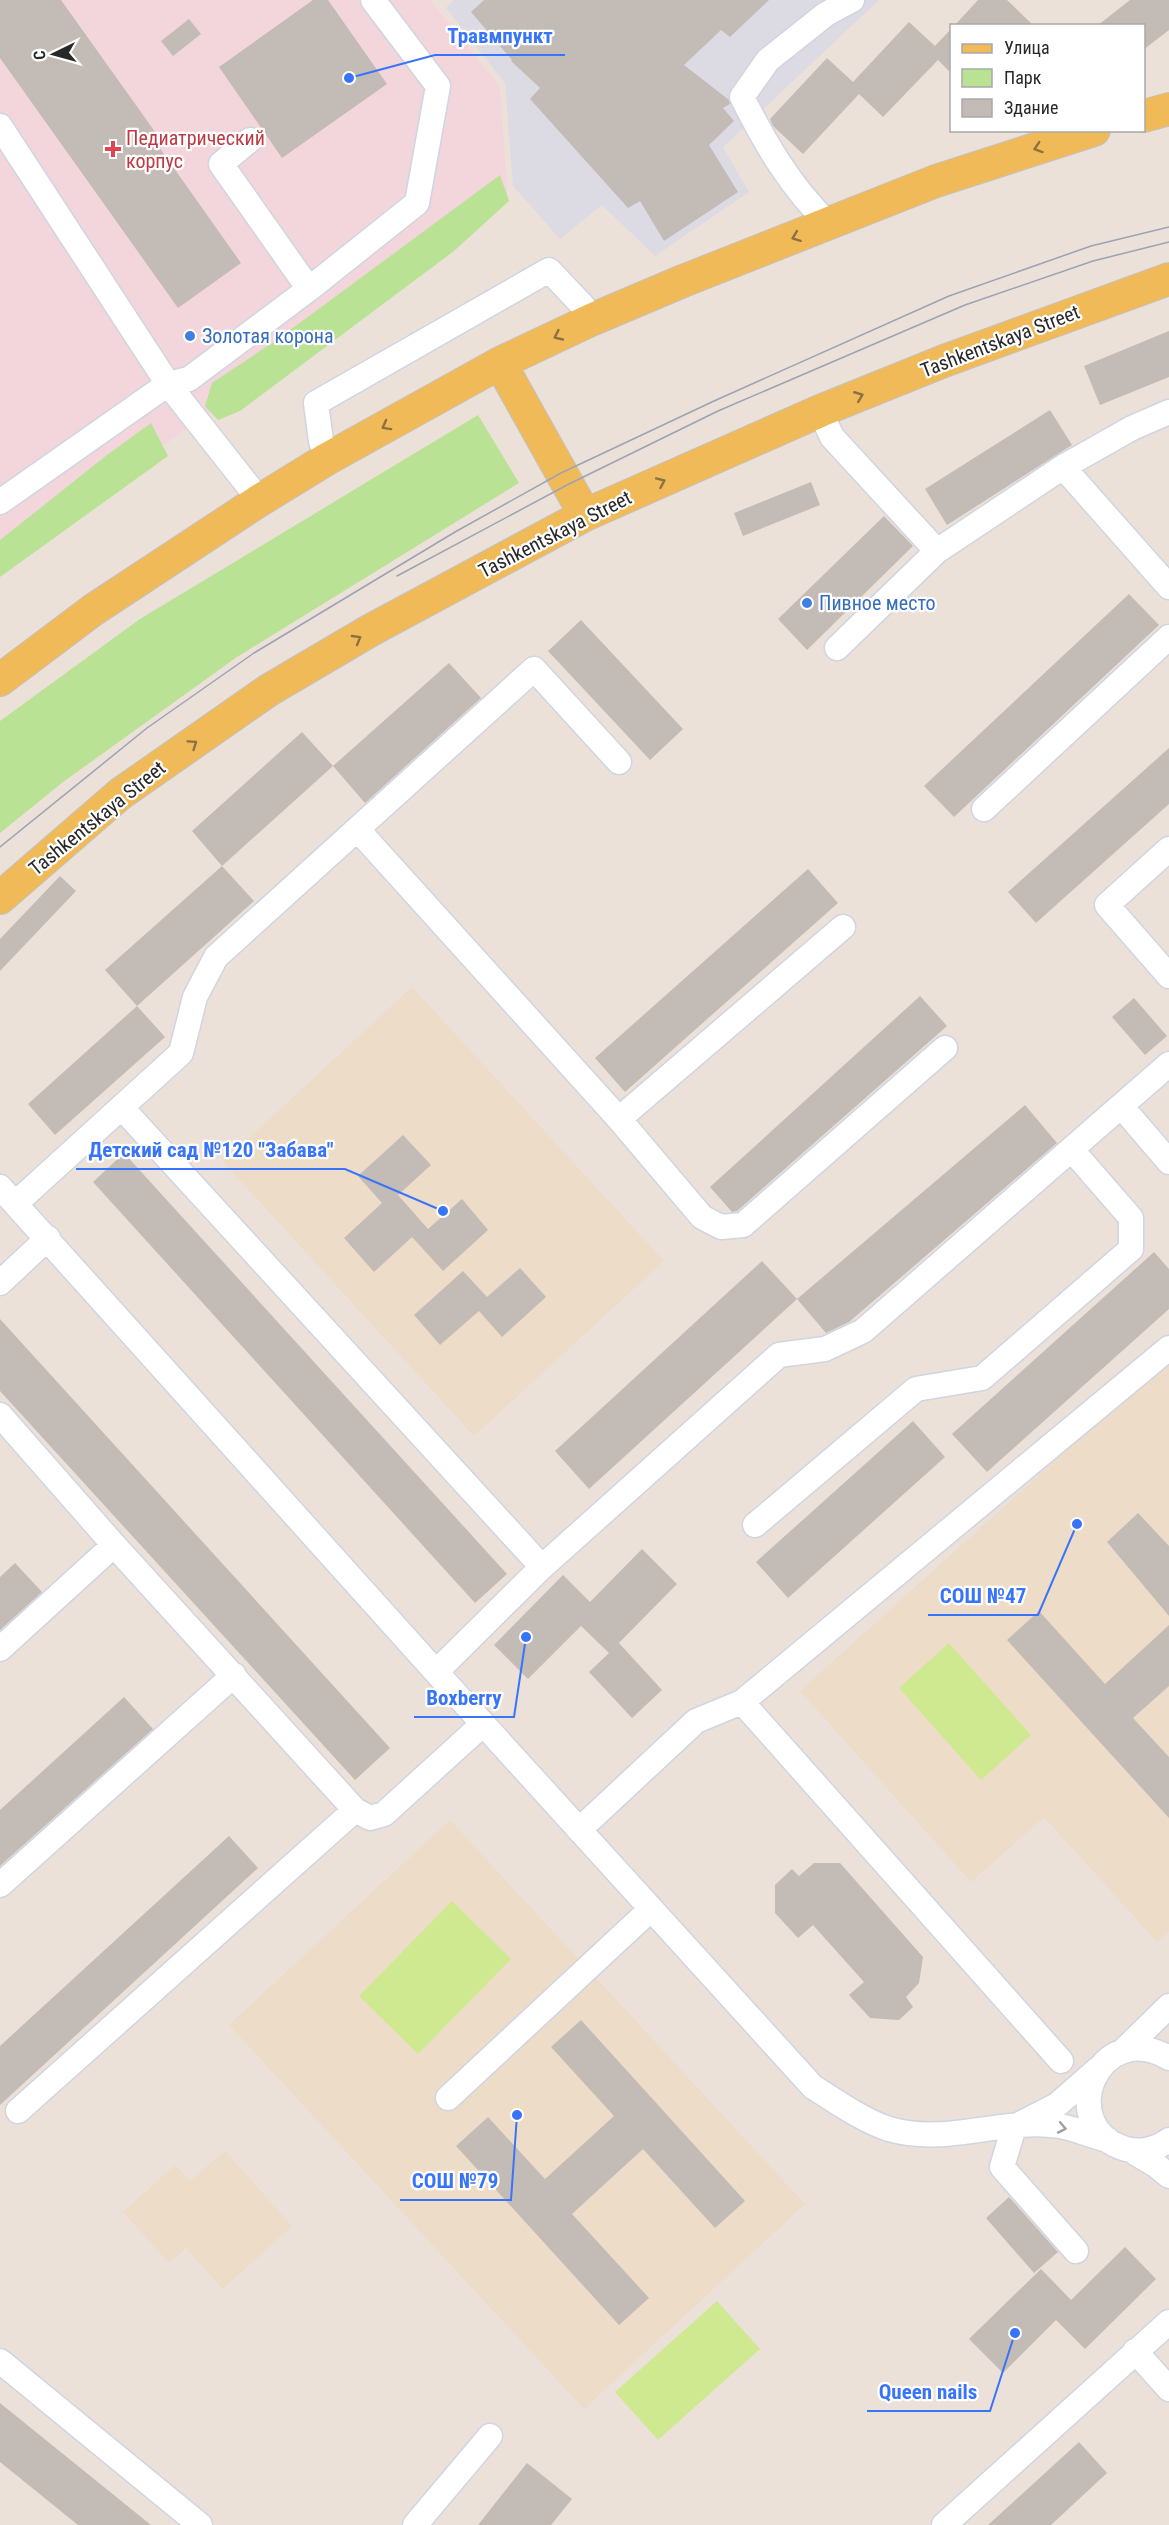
<svg xmlns="http://www.w3.org/2000/svg" width="1169" height="2525" font-family="'Roboto Condensed',sans-serif">
<style>
.industrial{fill:#dcdae3}
.education{fill:#eddcc8}
.medical{fill:#f2d6db}
.green{fill:#b9e295}
.pitch{fill:#cfe991}
.building{fill:#c3bbb6}
.lines{fill:none;stroke-linecap:round;stroke-linejoin:round}
.minor-casing{stroke:#cfd5e1;stroke-width:27}
.major-casing{stroke:#c3c3c3;stroke-width:34}
.minor{stroke:#fff;stroke-width:24}
.major{stroke:#f0ba59;stroke-width:32}
.tram{stroke:#9ca2b3;stroke-width:1.5}
.oneway{stroke:#8c7140}
.oneway2{stroke:#9e9e9e}
.health-dot{fill:#e0444e;stroke:#fff;stroke-width:2}
.shop-dot{fill:#3f7fe0;stroke:#fff;stroke-width:2}
.labels{text-anchor:middle;stroke-width:4.5;stroke-linejoin:round;paint-order:stroke}
.health-label{font-size:20px;fill:#be3a42;stroke:#fff;text-anchor:start}
.shop-label{font-size:20px;fill:#366cbe;stroke:#fff;text-anchor:start}
.street-label{font-size:20px;fill:#282828;stroke:#fff}
.leader{fill:none;stroke:#3874f9;stroke-width:2}
.callout-dot{fill:#3874f9;stroke:#fff;stroke-width:2}
.callout-label{font-size:21px;text-anchor:middle;font-weight:bold;fill:#3874f9;stroke:#fff;stroke-width:4.5;stroke-linejoin:round;paint-order:stroke}
</style>
<rect width="100%" height="100%" fill="#ebe1d9"/>
<path class="industrial" d="M454,0H879L723,147L749,192L655,256L602,205L560,239L513,186L505,83L446,8Z"/>
<path class="education" d="M412,987L664,1261L474,1436L223,1162Z
M1169,1358V1931L1157,1942L1044,1817L971,1882L800,1691Z
M450,1820L805,2204L584,2409L229,2025Z
M225,2151L292,2226L223,2289L186,2248L169,2263L123,2212L175,2165L190,2181Z"/>
<path class="medical" d="M0,0H430L500,87L508,202L0,561Z"/>
<path class="green" d="M500,175L509,201L454,251L240,411L218,420L205,406L212,383L278,339Z
M478,415L519,483L237,657L63,782L0,833V721L140,619Z
M151,423L168,456L0,577V540L107,455Z"/>
<path class="pitch" d="M949,1643L1031,1735L981,1780L899,1688Z
M452,1901L511,1959L418,2054L359,1996Z
M717,2301L760,2349L658,2440L615,2392Z"/>
<path class="building" d="M0,0H61L158,136L154,140L241,263L178,308L0,58Z
M313,0H328L387,84L282,158L219,67Z
M484,0H769L730,37L721,30L684,65L729,100L730,104L723,108L734,121L709,145L738,192L664,241L640,201L628,208L530,99L540,88L511,61L512,60L471,12Z
M978,0H1007L1034,26H954Z
M1130,0H1169V30L1143,50V26H1097Z
M189,19L201,34L173,56L161,41Z
M909,22L935,46L951,29V73L938,60L883,117L859,94L803,154L773,126L770,119L827,58L853,82Z
M1169,331V377L1100,405L1084,366Z
M1050,410L1072,445L947,525L925,489Z
M811,482L820,505L743,536L734,513Z
M884,516L913,546L807,650L778,619Z
M1129,594L1159,625L954,817L924,786Z
M581,620L683,729L650,760L548,651Z
M449,663L481,698L365,803L333,766Z
M302,732L333,766L222,866L192,831Z
M1169,748V804L1036,923L1008,892Z
M222,866L254,901L137,1006L105,970Z
M808,869L838,903L625,1092L595,1058Z
M60,876L76,891L0,971V939Z
M920,996L947,1026L737,1211L732,1212L710,1187Z
M1134,998L1167,1036L1145,1055L1112,1017Z
M137,1006L165,1037L55,1135L28,1104Z
M1025,1105L1057,1143L849,1322L826,1333L797,1299Z
M403,1135L431,1165L398,1195L428,1229L462,1199L488,1230L443,1271L412,1237L374,1272L344,1238L382,1203L358,1176Z
M124,1153L507,1574L475,1603L93,1182Z
M1154,1252L1169,1269V1309L987,1472L952,1434Z
M762,1261L797,1299L589,1489L555,1451Z
M520,1268L546,1297L502,1337L479,1311L440,1345L414,1315L463,1271L487,1297Z
M0,1319L390,1748L355,1780L0,1391Z
M913,1421L945,1457L788,1598L756,1562Z
M1138,1513L1169,1546V1616L1107,1542Z
M642,1549L677,1584L611,1651L619,1643L662,1690L632,1718L589,1672L609,1653L581,1626L528,1679L494,1645L563,1575L590,1602Z
M15,1563L42,1592L0,1630V1577Z
M1039,1611L1105,1684L1169,1625V1686L1133,1718L1169,1757V1818L1007,1640Z
M124,1697L153,1729L0,1866V1810Z
M229,1836L258,1868L0,2105V2046Z
M814,1863H840L923,1957L919,1983L906,1997L913,2007L899,2020L870,2018L849,1995L864,1982L813,1925L798,1938L775,1913V1885L792,1869L799,1876Z
M581,2020L745,2201L715,2228L643,2149L572,2214L649,2298L619,2325L456,2146L488,2117L545,2179L614,2116L551,2047Z
M1009,2197L1058,2252L1034,2273L986,2218Z
M1125,2247L1156,2279L1085,2349L1056,2320L1003,2373L969,2339L1041,2269L1071,2300Z
M0,2403L151,2525H78L0,2462Z
M1079,2442L1107,2473L1051,2525H988Z
M527,2463L572,2499L551,2525H478Z"/>
<g class="lines">
<g class="minor-casing">
<path id="minor" d="M0,126L168,384L250,488L257,502
M250,140L221,164L309,289
M829,224C791,188 765,143 742,97L768,60L826,14L852,0
M820,411L832,437L937,551
M327,459L321,441L316,403L549,270L584,307L591,320
M1063,467L1169,587
M0,502L168,384L189,379L309,289L417,203L438,86L373,0
M837,648L937,551L1063,467L1132,428L1169,412
M984,809L1169,637
M358,830L619,1119L702,1217L721,1227L743,1225L945,1048
M1169,849L1107,905L1169,976
M1121,1106L1169,1162
M122,1108L542,1567
M619,1119L843,927
M0,1187L436,1672L813,2087C837,2102 862,2120 889,2129C947,2146 1004,2117 1060,2126C1076,2129 1092,2136 1108,2140
M16,1203L181,1053L195,997L216,957L534,669L619,762
M0,1283L48,1238
M0,1415L114,1545L355,1810L370,1818L384,1814L483,1724
M755,1525L916,1389L982,1378L1131,1249V1218L1072,1150
M0,1649L114,1545
M436,1672L542,1567L779,1355L825,1349L863,1331L1169,1064
M742,1702L1061,2061
M579,1830L696,1721L742,1702L1169,1348
M0,1885L234,1675
M1123,2051L1169,2006
M1169,2058C1098,2016 1053,2127 1126,2149C1140,2153 1157,2149 1169,2140
M448,2098L651,1909
M18,2111L355,1810
M1130,2150L1157,2166L1169,2176
M1076,2251L1002,2167L1014,2127L1057,2105L1098,2069
M1135,2351L1169,2389
M0,2361L200,2525
M415,2525L490,2436
M944,2525L1169,2322"/>
</g>
<g class="major-casing">
<path id="major" d="M1144,116L1169,109
M500,363L585,515
M0,680L93,610L257,502L327,459L500,363L591,320L683,281L936,181L1094,130
M0,898L120,794L269,690L371,630L585,515L820,411L944,361L1169,279"/>
</g>
<use href="#minor" class="minor"/>
<use href="#major" class="major"/>
<path class="tram" d="M397,576L567,485L718,411L965,305L1093,261L1169,242
M0,847L147,728L254,653L455,532L561,473L714,401L949,296L1091,246L1169,227"/>
</g>
<defs><path id="oneway-chevron" d="M-2-3.5L2.5 0L-2 3.5" fill="none" stroke-width="1.6" stroke-linecap="round" stroke-linejoin="round" transform="scale(1.5)"/></defs>
<g class="oneway">
<use href="#oneway-chevron" transform="translate(1038 148) rotate(162)"/>
<use href="#oneway-chevron" transform="translate(796 237) rotate(159)"/>
<use href="#oneway-chevron" transform="translate(558 336) rotate(155)"/>
<use href="#oneway-chevron" transform="translate(859 396) rotate(-22)"/>
<use href="#oneway-chevron" transform="translate(386 426) rotate(151)"/>
<use href="#oneway-chevron" transform="translate(661 482) rotate(-24)"/>
<use href="#oneway-chevron" transform="translate(357 639) rotate(-30)"/>
<use href="#oneway-chevron" transform="translate(193 744) rotate(-35)"/>
</g>
<use class="oneway2" href="#oneway-chevron" transform="translate(1062 2128) rotate(11)"/>
<path class="health-dot" d="M110 140h6v6h6v6h-6v6h-6v-6h-6v-6h6z"/>
<g class="shop-dot">
<circle cx="190" cy="336" r="6"/>
<circle cx="807" cy="603" r="6"/>
</g>
<g class="labels">
<g class="health-label">
<text x="126" y="145">Педиатрический<tspan x="126" dy="23">корпус</tspan></text>
</g>
<g class="shop-label">
<text x="202" y="343">Золотая корона</text>
<text x="819" y="610">Пивное место</text>
</g>
<g class="street-label">
<text transform="translate(1000 341) rotate(-21)" y="7">Tashkentskaya Street</text>
<text transform="translate(555 534) rotate(-27)" y="7">Tashkentskaya Street</text>
<text transform="translate(97 818) rotate(-39)" y="7">Tashkentskaya Street</text>
</g>
</g>
<path class="leader" d="M349 78L435 55H565M443 1211L345 1169H76M1077 1524L1038 1615H928M526 1637L514 1717H414M517 2115L511 2200H400M1015 2333L990 2411H867"/>
<g class="callout-dot">
<circle cx="349" cy="78" r="6"/>
<circle cx="443" cy="1211" r="6"/>
<circle cx="1077" cy="1524" r="6"/>
<circle cx="526" cy="1637" r="6"/>
<circle cx="517" cy="2115" r="6"/>
<circle cx="1015" cy="2333" r="6"/>
</g>
<g class="callout-label">
<text x="500" y="43">Травмпункт</text>
<text x="211" y="1157">Детский сад №120 "Забава"</text>
<text x="983" y="1603">СОШ №47</text>
<text x="464" y="1705">Boxberry</text>
<text x="455" y="2188">СОШ №79</text>
<text x="928" y="2399">Queen nails</text>
</g>
<rect x="950" y="24" width="195" height="108" fill="#ffffff" stroke="#a9a9a9" stroke-width="1.5"/>
<rect x="962" y="44" width="30" height="9" fill="#f0ba59" stroke="#a9a9a9" stroke-width="1.5"/>
<text x="1004" y="54" font-size="18" fill="#282828">Улица</text>
<rect x="962" y="69" width="30" height="18" fill="#b9e295" stroke="#a9a9a9" stroke-width="1.5"/>
<text x="1004" y="84" font-size="18" fill="#282828">Парк</text>
<rect x="962" y="99" width="30" height="18" fill="#c3bbb6" stroke="#a9a9a9" stroke-width="1.5"/>
<text x="1004" y="114" font-size="18" fill="#282828">Здание</text>
<g transform="translate(54 54) rotate(265)" stroke="#ffffff" stroke-width="4.5" paint-order="stroke">
<path d="M0-4.5L10 22L0 15L-10 22Z" fill="#282828"/>
<text y="-9" font-size="16" font-weight="bold" text-anchor="middle" fill="#282828">С</text>
</g>
</svg>
